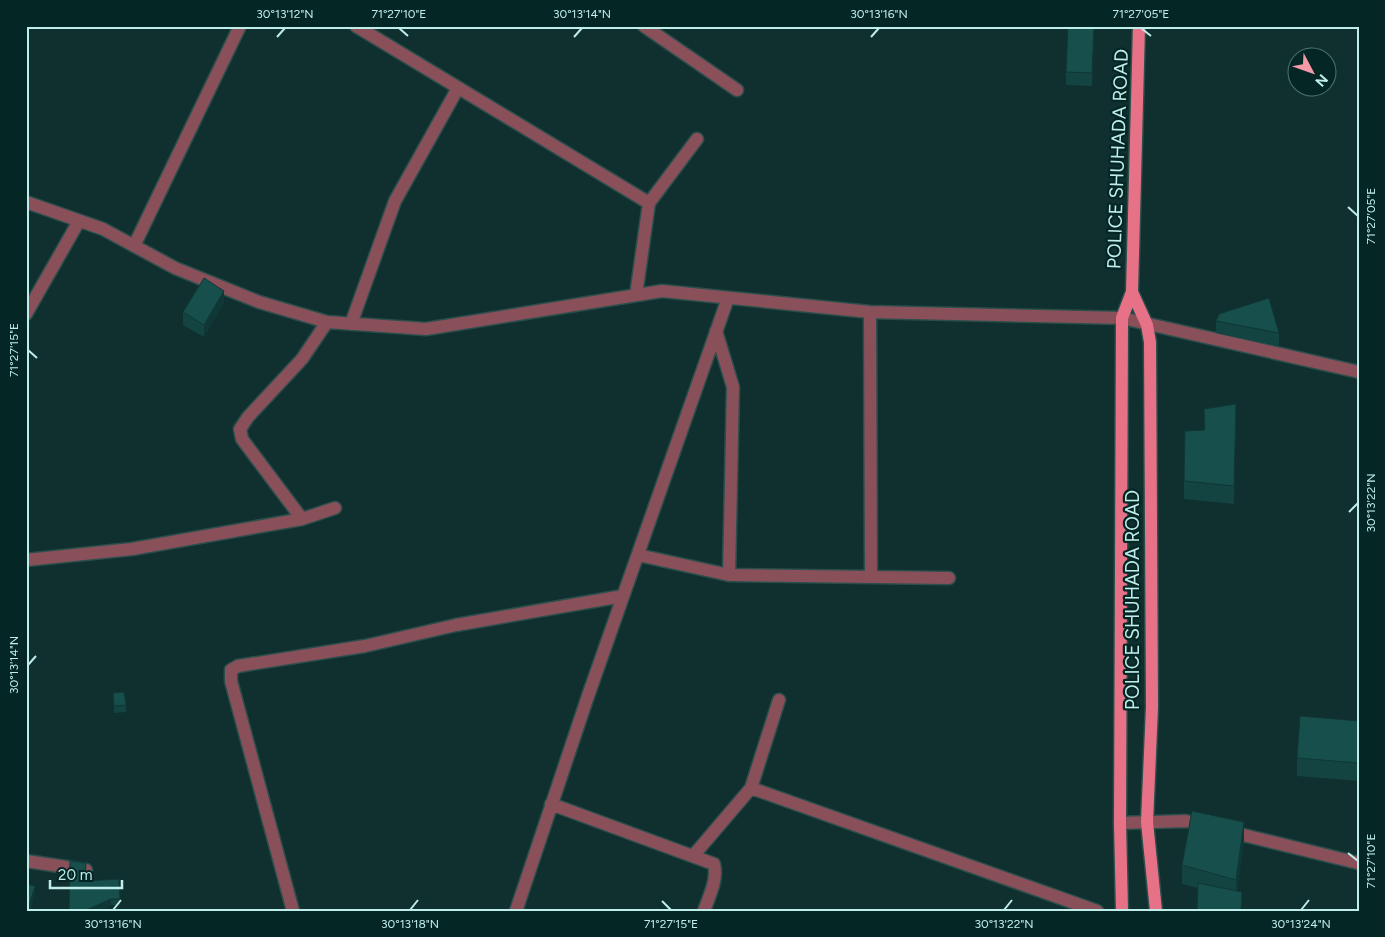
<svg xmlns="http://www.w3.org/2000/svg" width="1385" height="937" font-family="Figtree,sans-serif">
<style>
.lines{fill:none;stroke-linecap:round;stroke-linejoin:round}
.minor-casing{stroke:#2b4e4c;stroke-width:15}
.major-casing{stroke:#2b4e4c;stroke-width:15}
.minor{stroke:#8a5059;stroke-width:12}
.major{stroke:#e77287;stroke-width:12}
.wall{fill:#134441}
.shaded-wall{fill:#0f3735}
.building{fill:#164f4c;stroke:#0f3735}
.ticks{fill:none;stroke:#bfede9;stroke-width:2}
.labels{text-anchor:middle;stroke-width:4.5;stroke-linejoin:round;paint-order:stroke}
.street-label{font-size:19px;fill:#bfede9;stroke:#042625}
.neatline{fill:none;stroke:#bfede9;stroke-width:2}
.ticks-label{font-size:12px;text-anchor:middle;fill:#bfede9}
</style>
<rect width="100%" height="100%" fill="#0f302e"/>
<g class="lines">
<g class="minor-casing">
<path id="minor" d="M356,26L649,203
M644,26L737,90
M26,202L103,229L175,268L259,302L327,322L426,329L662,291L870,312L1122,318L1359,372
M134,246L240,26
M636,295L649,203L697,139
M870,312L871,577
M26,314L79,221
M351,324L395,201L458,88
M716,331L733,387L729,575
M302,519L242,439L240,429L248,417L302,359L327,322
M638,555L729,575L949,578
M26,560L132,549L302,519L335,508
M751,788L1097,911
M551,804L714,864C718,880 709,896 704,911
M1120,823L1186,821L1205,825
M1227,831L1358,863
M693,856L751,788L779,700
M26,861L86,870
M293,911L231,681V670L238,666L365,646L456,625L623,596
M516,911L588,696L728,298"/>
</g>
<g class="major-casing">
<path id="major" d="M1132,292L1147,325L1150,342L1152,707L1147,822L1156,911
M1122,911L1120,823L1122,318L1132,292L1139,26"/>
</g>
<use href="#minor" class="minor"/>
<use href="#major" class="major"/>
</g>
<path class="wall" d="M1094,36L1092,86L1066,85V72Z
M224,303L204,337L183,325V312Z
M1216,321L1279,333V346L1216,333Z
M1236,404L1234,504L1184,499V481L1204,430V409Z
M113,693L126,705V712L114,713Z
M1359,721V781L1297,776V758Z
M1244,840L1237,891L1242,905L1197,888L1182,884V865Z
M85,880L120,899V905H111L98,911H69Z
M26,884L35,892L30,911H26Z"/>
<path class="shaded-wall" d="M224,291V303L204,337V325Z
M1244,822V840L1236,898V880Z
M35,886V892L29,911V906Z
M111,899V905L98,911H85L86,910Z"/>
<path class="building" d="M1068,26H1094L1092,73L1066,72Z
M204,278L224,291L204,325L183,312Z
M1269,298L1279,333L1216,321L1219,314Z
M1236,404L1234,486L1184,481L1185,431L1205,430L1204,409Z
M124,692L126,705L114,706L113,693Z
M1300,716L1359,721V763L1297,758Z
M1192,811L1244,822L1236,880L1182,865Z
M70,861L86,863L85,881L119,879L120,899H111L86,910L85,911H69Z
M1198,883L1242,892L1241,911H1197Z
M26,884L35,886L29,906L26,905Z"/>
<path class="ticks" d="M399,28L408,36M1141,28L1151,36M277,37L285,28M574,37L582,28M871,37L879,28M1348,207L1358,216M28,350L37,358M1349,512L1358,503M28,665L36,656M1348,853L1358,861M662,901L671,910M113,910L121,900M410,910L418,900M1004,910L1012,900M1301,910L1309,900"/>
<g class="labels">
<g class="street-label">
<text transform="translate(1117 159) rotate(-88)" y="7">POLICE SHUHADA ROAD</text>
<text transform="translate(1132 600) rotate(-90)" y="7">POLICE SHUHADA ROAD</text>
</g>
</g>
<rect width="1385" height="937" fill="none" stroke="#042625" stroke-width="55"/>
<g transform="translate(1312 72) rotate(131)"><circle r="24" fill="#042625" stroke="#4f7673"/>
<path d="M0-4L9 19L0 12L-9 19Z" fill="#f49aa7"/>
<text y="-8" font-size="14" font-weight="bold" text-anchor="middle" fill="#bfede9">N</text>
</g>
<path d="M50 880v8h72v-8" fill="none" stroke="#bfede9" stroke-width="2.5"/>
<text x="58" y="880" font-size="15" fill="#bfede9" stroke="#042625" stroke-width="4" paint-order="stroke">20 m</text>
<rect x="28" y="28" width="1330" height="882" class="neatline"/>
<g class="ticks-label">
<text x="285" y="18">30°13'12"N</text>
<text x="399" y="18">71°27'10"E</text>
<text x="582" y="18">30°13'14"N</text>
<text x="879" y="18">30°13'16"N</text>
<text x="1141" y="18">71°27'05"E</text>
<text transform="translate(1371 216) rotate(-90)" y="4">71°27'05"E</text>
<text transform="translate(14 350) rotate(-90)" y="4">71°27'15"E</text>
<text transform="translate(1371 503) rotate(-90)" y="4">30°13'22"N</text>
<text transform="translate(14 665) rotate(-90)" y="4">30°13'14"N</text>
<text transform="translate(1371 861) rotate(-90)" y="4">71°27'10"E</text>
<text x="113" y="928">30°13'16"N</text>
<text x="410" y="928">30°13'18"N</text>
<text x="671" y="928">71°27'15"E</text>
<text x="1004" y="928">30°13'22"N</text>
<text x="1301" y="928">30°13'24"N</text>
</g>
</svg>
